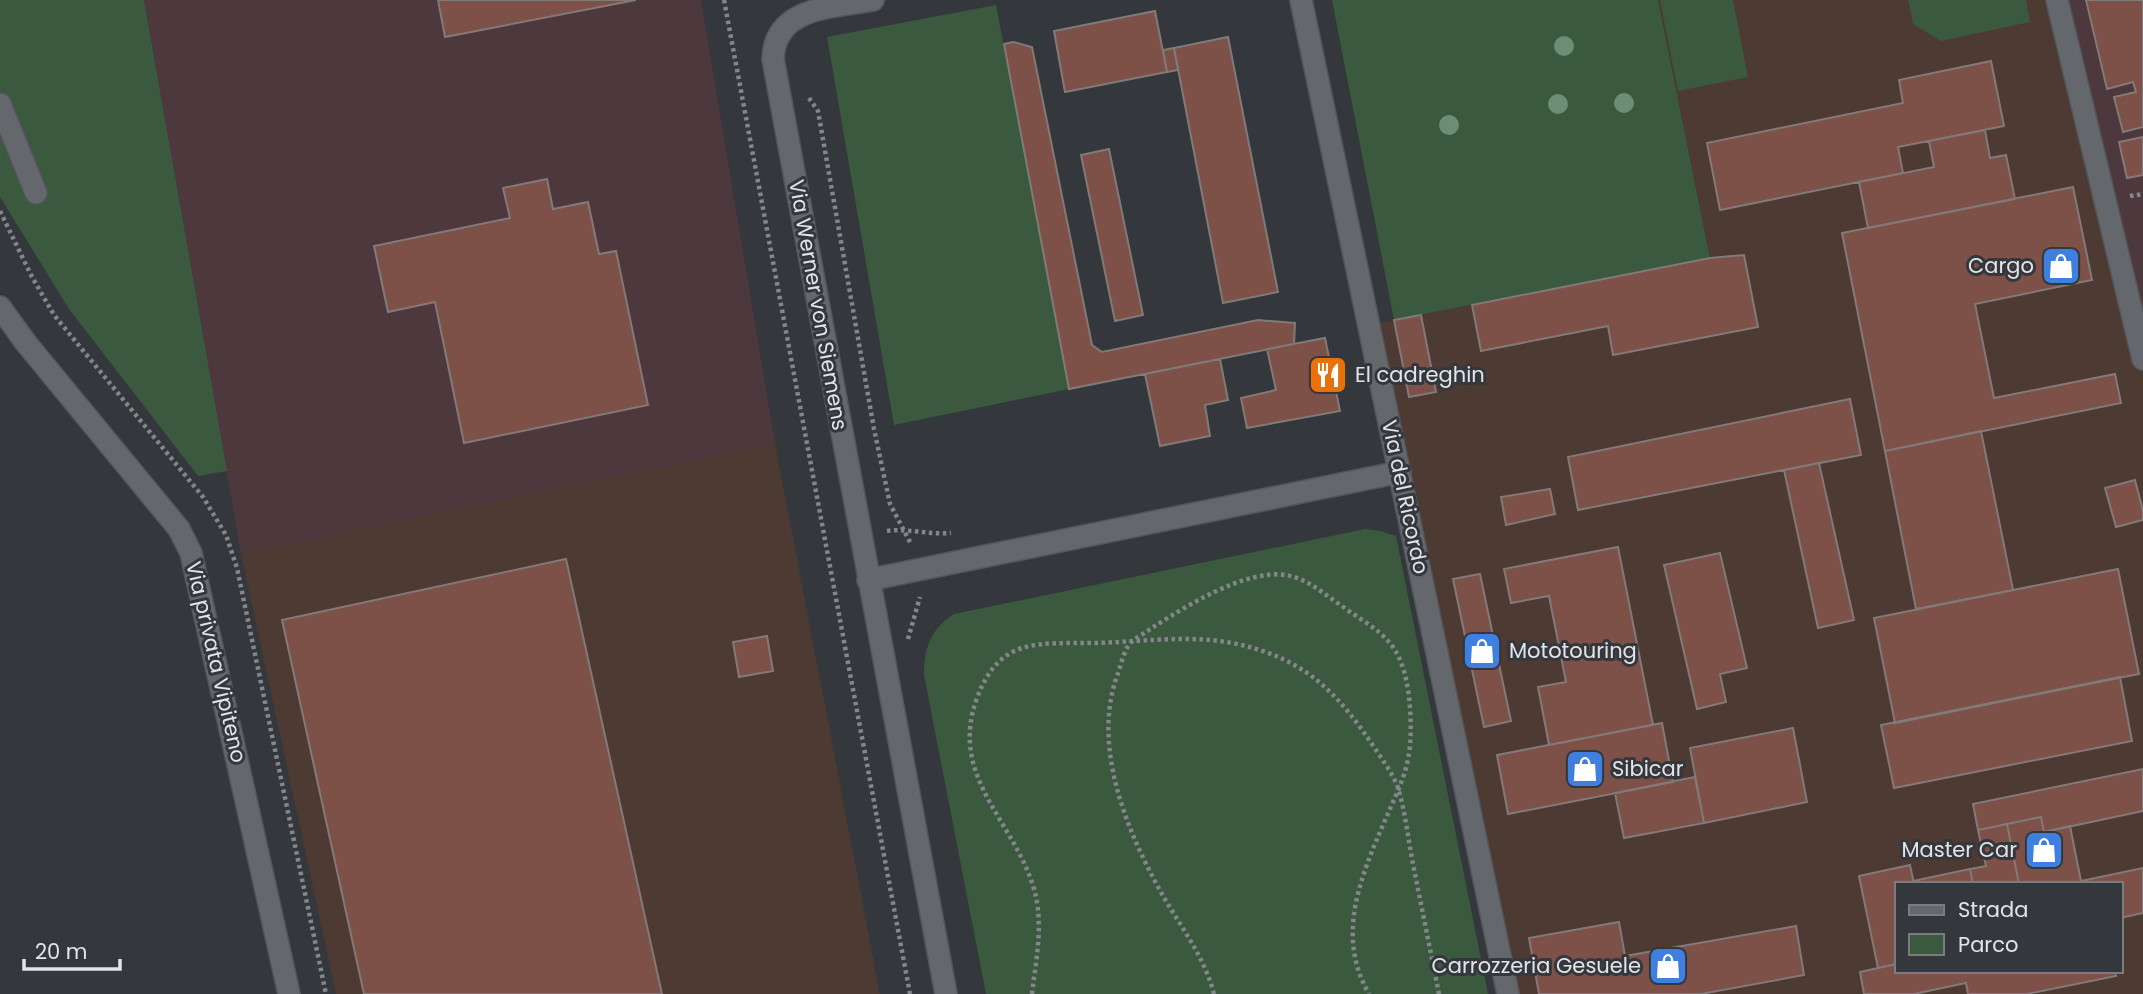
<svg xmlns="http://www.w3.org/2000/svg" width="2143" height="994" font-family="Poppins,sans-serif">
<style>
.commercial{fill:#4d383d}
.industrial{fill:#4d3a32;fill-rule:evenodd}
.green{fill:#3a593e}
.building{fill:#7d5048;stroke:#817a78;stroke-width:2}
.lines{fill:none;stroke-linecap:round;stroke-linejoin:round}
.minor-casing{stroke:#53565a;stroke-width:24}
.path{stroke:#83868a;stroke-width:4.5;stroke-dasharray:3.5 3.5;stroke-linecap:butt}
.minor{stroke:#64686d;stroke-width:21}
.tree{fill:#6d8e74}
.labels{text-anchor:middle;stroke-width:6;stroke-linejoin:round;paint-order:stroke}
.poi-label{font-size:21px;fill:#e2e4e7;stroke:#34373c;text-anchor:end}
.street-label{font-size:21px;fill:#e2e4e7;stroke:#34373c}
</style>
<rect width="100%" height="100%" fill="#34373c"/>
<path class="commercial" d="M144,0H701L775,443L241,554Z
M2057,0H2143V359Z"/>
<path class="industrial" d="M1658,0H2057L2143,359V994H1512L1369,325L1710,258ZM1896,884H2120V971H1896Z
M775,443L880,994H336L241,554Z"/>
<path class="green" d="M0,0H144L227,471L198,476L69,309L0,197Z
M1332,0H1658L1710,258L1394,320Z
M1660,0H1733L1748,77L1678,91Z
M1908,0H2026L2030,22L1941,41L1913,24Z
M996,5L1069,389L894,425L827,37Z
M1365,529L1380,531L1396,536L1488,994H986L924,675C924,649 930,629 954,614Z"/>
<path class="building" d="M438,0H636L445,37Z
M2086,0H2143V127L2123,132L2114,97L2136,92L2133,82L2107,89Z
M1155,11L1167,72L1065,92L1054,31Z
M1228,37L1278,292L1223,303L1174,48Z
M1013,42L1032,47L1092,345L1102,352L1258,320L1295,323L1294,344L1069,389L1004,44Z
M1174,48L1178,70L1167,72L1163,50Z
M1991,61L2004,126L1898,147L1903,173L1720,210L1707,143L1903,103L1899,80Z
M1985,130L1990,158L2006,155L2015,199L1868,228L1859,182L1934,167L1929,141Z
M2143,137V175L2127,178L2119,142Z
M1109,149L1143,315L1115,321L1081,155Z
M547,179L553,209L588,202L599,254L616,251L648,405L464,443L435,302L388,312L374,246L510,218L503,188Z
M2073,187L2092,280L1975,304L1994,398L2115,374L2121,403L1885,451L1842,233Z
M1744,255L1758,327L1613,355L1608,326L1481,351L1472,305L1710,258Z
M1421,315L1436,392L1409,397L1394,320Z
M1325,338L1340,411L1247,428L1241,398L1276,390L1267,349Z
M1220,359L1228,400L1205,405L1210,436L1160,446L1145,374Z
M1850,399L1861,455L1578,510L1568,457Z
M1981,431L2013,590L1916,609L1885,451Z
M1819,463L1854,620L1818,628L1784,470Z
M2135,480L2143,511V520L2116,527L2105,488Z
M1550,489L1555,514L1506,525L1501,497Z
M1618,547L1653,725L1549,745L1538,687L1566,682L1549,596L1511,603L1504,569Z
M1720,553L1747,668L1720,674L1726,702L1697,709L1664,565Z
M566,559L662,994H364L282,620Z
M2118,569L2139,674L1895,723L1874,618Z
M1480,574L1511,721L1484,727L1453,579Z
M767,636L773,671L739,677L733,642Z
M2120,677L2132,741L1894,788L1881,725Z
M1662,723L1673,782L1508,814L1497,755Z
M1793,728L1807,802L1704,823L1690,748Z
M2143,769V811L2044,832L2041,817L1978,830L1973,804Z
M1695,777L1704,823L1624,838L1615,793Z
M2041,817L2044,832L2070,826L2081,881L2143,868V913L2120,918V884H2019L2007,824Z
M2007,824L2019,884H1973L1970,869L1986,866L1978,830Z
M1910,865L1914,884H1896V964L1878,968L1859,876Z
M1970,869L1973,884H1914L1913,881Z
M1619,922L1625,956L1796,926L1804,975L1701,994H1539L1529,938Z
M1896,964V971H2115L2116,976L2027,994H1968L1966,983L1914,994H1864L1860,972Z"/>
<g class="lines">
<g class="minor-casing">
<path id="minor" d="M873,0C832,8 775,6 773,59L946,994
M1301,0L1508,994
M2057,0L2143,359
M0,104L36,193
M0,307L26,343L179,529L191,553L289,994
M868,580L1400,472"/>
</g>
<path class="path" d="M724,0L910,994
M809,98L818,111L874,429L890,504L911,544
M2130,196L2143,194
M0,211L32,277L54,315L203,497L226,535L237,568L326,994
M887,531C908,528 929,535 951,533
M908,639L920,597
M1032,994C1036,959 1044,923 1034,889C1014,820 948,777 977,698C1000,636 1039,644 1094,643C1142,642 1191,634 1237,644C1306,659 1338,693 1376,750C1384,762 1395,777 1399,791C1405,813 1408,836 1412,859C1421,904 1430,949 1439,994
M1214,994C1205,959 1184,931 1166,901C1129,837 1091,749 1117,676C1122,663 1124,646 1135,639C1172,615 1249,562 1294,577C1311,582 1324,594 1339,604C1355,616 1376,627 1389,642C1402,657 1406,676 1409,696C1411,716 1412,739 1408,759C1404,780 1394,799 1386,818C1361,876 1335,935 1369,994"/>
<use href="#minor" class="minor"/>
</g>
<g class="tree">
<circle cx="1564" cy="46" r="10"/>
<circle cx="1624" cy="103" r="10"/>
<circle cx="1558" cy="104" r="10"/>
<circle cx="1449" cy="125" r="10"/>
</g>
<defs>
<g id="shop-square" transform="scale(2.0125)"><rect x="-9" y="-9" width="18" height="18" rx="4" fill="#3f7fe0" stroke="#34373c"/><path d="M-5-2.5h2.3a2.7 3.5 0 0 1 5.4 0H5L5.5 6h-11ZM-1.5-2.5h3a1.5 2.3 0 0 0-3 0Z" fill="#fff"/></g>
<g id="restaurant-square" transform="scale(2.0125)"><rect x="-9" y="-9" width="18" height="18" rx="4" fill="#e8710a" stroke="#34373c"/><path d="M-5-6h1v4h1v-4h1v4h1v-4h1v5L-1.5 .5V6h-2V.5L-5-1ZM5-6V6H3V1.5H1.5Q1.5-4 5-6Z" fill="#fff"/></g>
</defs>
<g fill-rule="evenodd">
<use href="#shop-square" x="2061" y="266"/>
<use href="#restaurant-square" x="1328" y="375"/>
<use href="#shop-square" x="1482" y="651"/>
<use href="#shop-square" x="1585" y="769"/>
<use href="#shop-square" x="2044" y="850"/>
<use href="#shop-square" x="1668" y="966"/>
</g>
<g class="labels">
<g class="poi-label">
<text x="2034" y="273">Cargo</text>
<text x="1355" y="382" text-anchor="start">El cadreghin</text>
<text x="1509" y="658" text-anchor="start">Mototouring</text>
<text x="1612" y="776" text-anchor="start">Sibicar</text>
<text x="2017" y="857">Master Car</text>
<text x="1641" y="973">Carrozzeria Gesuele</text>
</g>
<g class="street-label">
<text transform="translate(818 305) rotate(80)" y="7">Via Werner von Siemens</text>
<text transform="translate(1405 497) rotate(78)" y="7">Via del Ricordo</text>
<text transform="translate(216 662) rotate(77)" y="7">Via privata Vipiteno</text>
</g>
</g>
<rect x="1895" y="882" width="228" height="91" fill="#34373c" stroke="#7a7c80" stroke-width="2"/>
<rect x="1909" y="905" width="35" height="10" fill="#64686d" stroke="#7a7c80" stroke-width="2"/>
<text x="1958" y="917" font-size="21" fill="#e2e4e7">Strada</text>
<rect x="1909" y="934" width="35" height="21" fill="#3a593e" stroke="#7a7c80" stroke-width="2"/>
<text x="1958" y="952" font-size="21" fill="#e2e4e7">Parco</text>
<path d="M24 959v10h96v-10" fill="none" stroke="#e2e4e7" stroke-width="3.5"/>
<text x="35" y="959" font-size="21" fill="#e2e4e7" stroke="#34373c" stroke-width="5" paint-order="stroke">20 m</text>
</svg>
